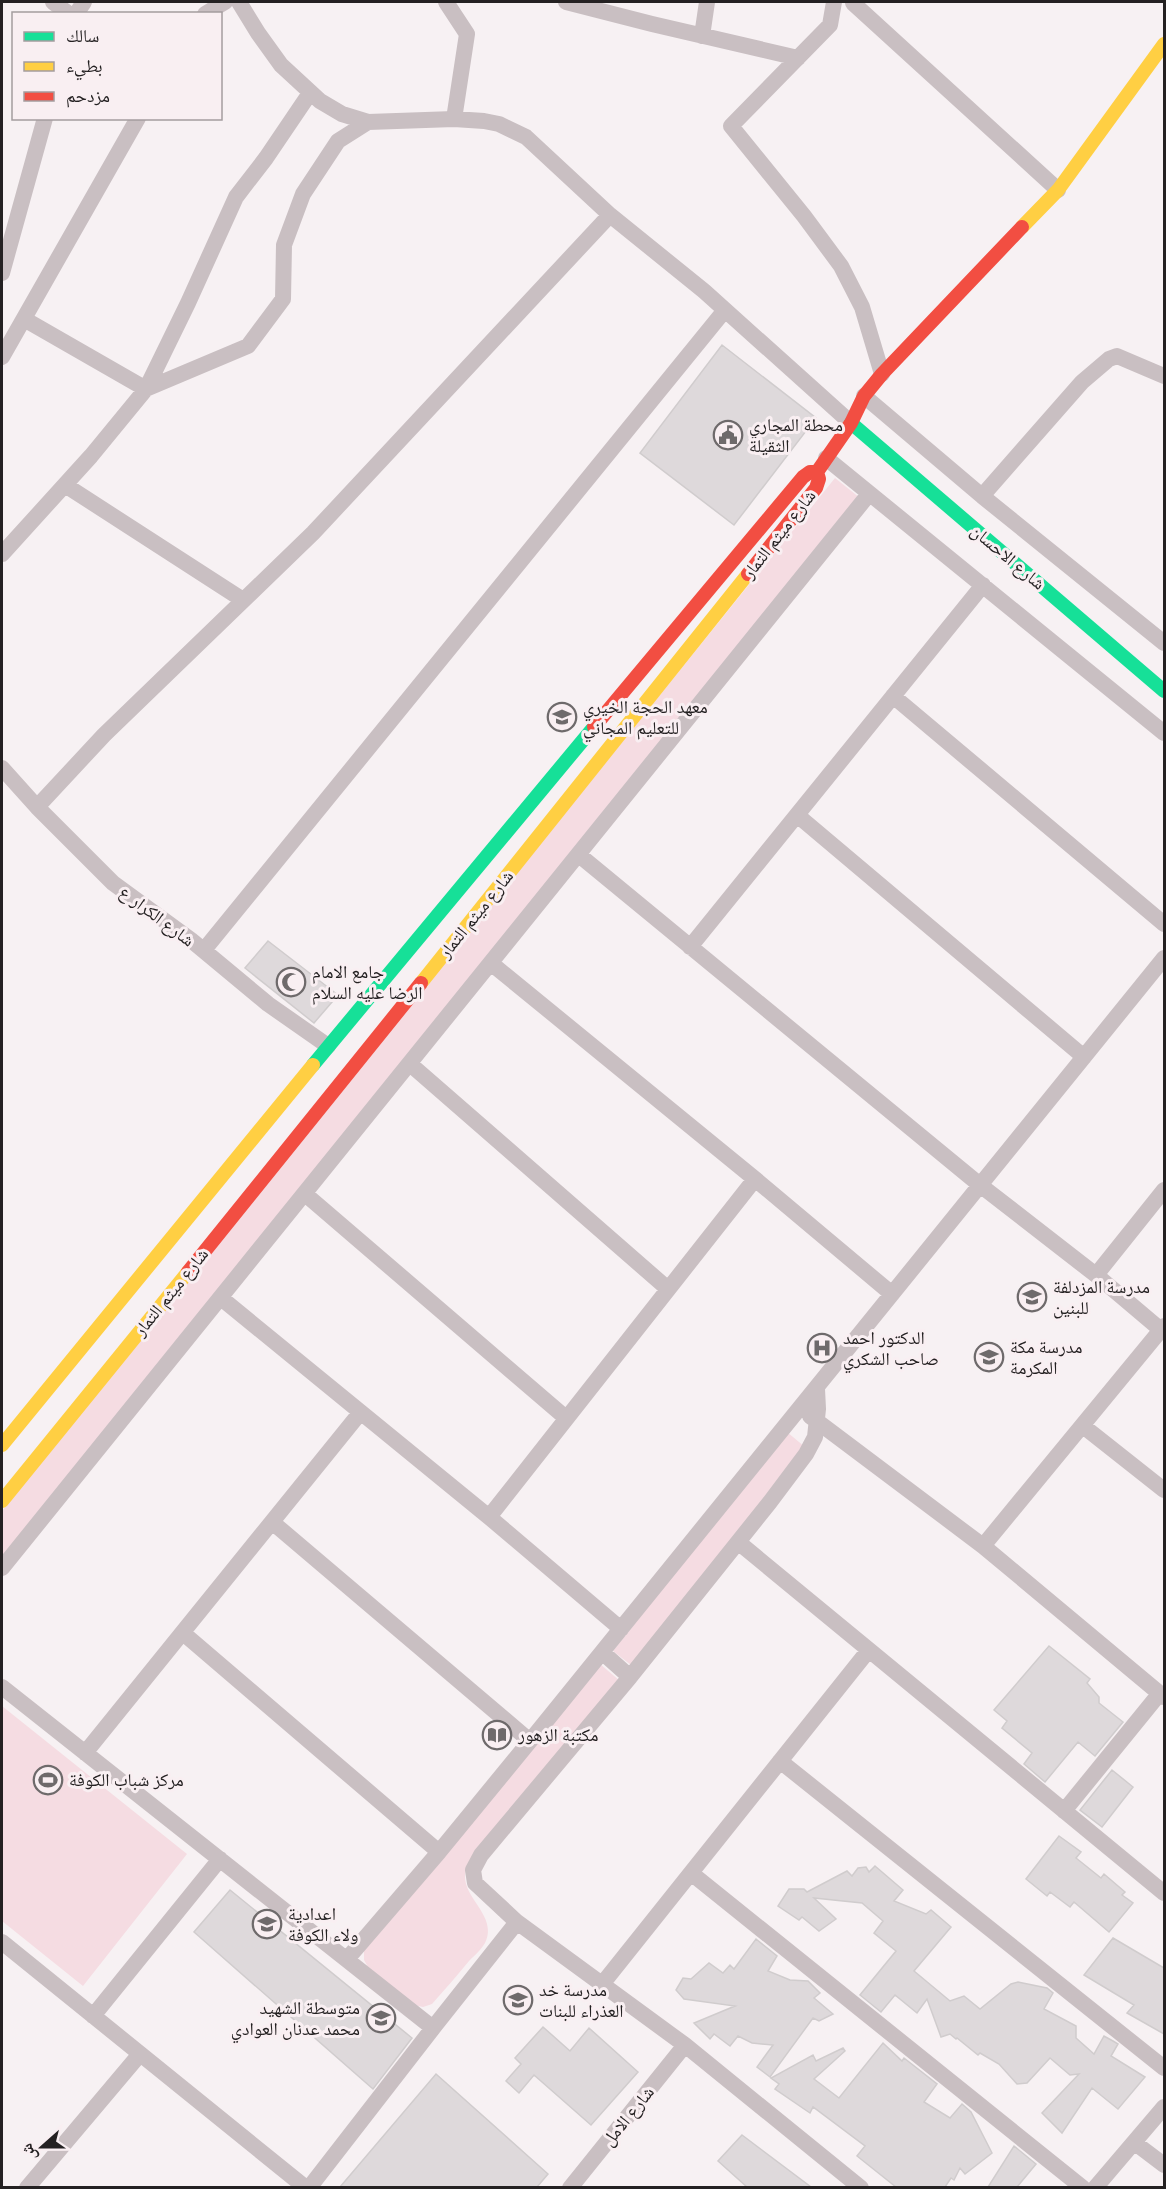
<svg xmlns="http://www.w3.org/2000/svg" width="1166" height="2189" font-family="'Fira Sans Condensed','Noto Naskh Arabic',sans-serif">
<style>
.green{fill:#f5dce2}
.building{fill:#ded9db;stroke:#d0cccd;stroke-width:1.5}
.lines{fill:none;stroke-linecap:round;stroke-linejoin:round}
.street{stroke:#c9bfc2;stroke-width:16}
.fast{stroke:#16e098;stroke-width:14}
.slow{stroke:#ffcf43;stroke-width:14}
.jam{stroke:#f24e42;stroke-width:14}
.labels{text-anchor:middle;stroke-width:6;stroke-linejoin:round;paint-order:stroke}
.poi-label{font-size:18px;fill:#242122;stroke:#f9eff2;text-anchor:start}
.street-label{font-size:18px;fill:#242122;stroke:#f9eff2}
</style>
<rect width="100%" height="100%" fill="#f7f1f3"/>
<path class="green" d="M835,478L860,498L2,1560V1511Z
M787,1432L805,1447L631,1665L613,1651Z
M600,1664L620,1681L466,1869C458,1897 499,1914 485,1943C481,1950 474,1956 469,1961C457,1976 444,1990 432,2004L423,2007L414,2005L368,1967L364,1960V1950Z
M2,1706L187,1854L83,1986L2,1921Z"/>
<path class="building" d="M722,345L816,418L734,525L640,453Z
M268,941L338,995L314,1023L245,968Z
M1049,1646L1090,1679L1087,1683L1099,1697V1703L1123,1722L1095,1756L1078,1742L1045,1782L1024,1764L1032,1753L1002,1728L1007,1721L994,1710Z
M1112,1770L1133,1787L1102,1827L1080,1810Z
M1059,1836L1081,1852L1076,1858L1101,1878L1104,1874L1125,1892L1122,1895L1133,1903L1109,1932L1074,1902L1070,1907L1050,1892L1047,1896L1026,1879Z
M875,1866L903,1890L894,1901L926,1914L931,1910L951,1927L914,1971L950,2001L964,1996L980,2009L1011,1984L1018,1982L1047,1988L1053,1993L1044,2009L1076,2026V2038L1094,2054L1104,2036L1113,2041L1118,2044L1111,2056L1145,2077L1118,2109L1092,2088L1062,2133L1042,2113L1079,2074L1070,2075L1050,2058L1027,2083L1017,2084L999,2064L980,2053L978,2055L957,2038L956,2039L950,2034L941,2037L927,1999L917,2013L895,1995L881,2012L860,1995L896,1951L874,1933L883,1921L862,1903L814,1898L836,1919L819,1931L802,1917L799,1920L778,1906L789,1889H804L807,1892L847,1871L852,1876L858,1868L866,1867L869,1872Z
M230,1890L412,2038L373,2089L194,1932Z
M1113,1938L1164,1968V2034L1127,2013L1134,2005L1084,1975Z
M756,1939L777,1956L768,1971L790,1980L808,1981L820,1993L814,1998L833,2014L819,2021L813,2018L770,2077L757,2067L773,2045L752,2043L738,2036L730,2046L714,2034L710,2039L694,2023L735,2006L684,1999L676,1990L683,1978L691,1979L709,1963L723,1973L730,1965L734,1969Z
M543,2027L570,2051L589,2028L638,2072L591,2125L534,2075L519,2093L506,2081L521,2064L515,2058Z
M883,2043L902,2061L904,2058L937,2084L924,2102L950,2118L962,2104L971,2112L992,2153L965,2174L960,2168L954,2180L951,2178L945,2187H896L857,2156L865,2146L813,2107L810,2113L775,2089L779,2084L771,2078L813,2055L816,2061L843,2048L845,2051L814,2079L839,2098Z
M436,2074L548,2174L537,2187H340Z
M742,2135L811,2187H747L718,2161Z
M1014,2146L1036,2164L1017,2187H988Z"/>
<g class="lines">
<path class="street" d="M53,2L69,14
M239,2L258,33L281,65L320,101L342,114L368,122L454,119L484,121L499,124L526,137L610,215L704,291L851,423
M446,2L467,34L454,119
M566,2L652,24L798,58
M834,2L830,25L731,126L804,216L841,266L862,307L882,374
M853,3L1058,190
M76,14L84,2
M205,14L225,2
M702,36L707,2
M2,273L45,118
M24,319L146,389L188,303L236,197L266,158L310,93
M2,357L138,118
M864,396L982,496L1164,643
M826,458L1164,733
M65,485L243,600
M982,496L1082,382L1109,359L1117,356L1164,376
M2,554L91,456L146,389L248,346L283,299L284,245L303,194L338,141L368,122
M893,696L1164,924
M2,768L37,807L113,883L191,940L268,1004L328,1046
M37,807L104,735L313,533L610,215
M797,815L1084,1057
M579,855L980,1185L1096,1275L1161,1330
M690,947L983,585
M204,950L725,310
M492,964L755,1179
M410,1064L668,1289
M305,1194L566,1418
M1096,1275L1164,1190
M221,1298L489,1517L621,1629
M817,1389L818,1409L815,1437L806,1454L770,1502L630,1677L481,1855L473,1870L475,1883L517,1922L685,2045L861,2188
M810,1416L983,1546L1164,1697
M1083,1426L1164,1490
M489,1517L755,1179L892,1294
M272,1522L530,1741
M738,1542L1164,1893
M983,1546L1164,1326
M2,1568L869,494
M183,1633L439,1852
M602,1652L630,1677
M2,1687L433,2028L517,1922
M85,1753L360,1413
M780,1761L1164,2068
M1064,1811L1160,1693
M691,1873L1083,2188
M2,1942L306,2188
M347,1959L439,1852L530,1741L1164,958
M603,1983L868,1651
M93,2016L220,1859
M1135,2143L1164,2165
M27,2188L140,2054
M309,2188L433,2028
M570,2188L685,2045
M1095,2188L1164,2107"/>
<path class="fast" d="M851,423L1164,691
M313,1065L594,727"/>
<path class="slow" d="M1022,227L1058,190L1164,44
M421,983L748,574
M2,1445L313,1065
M2,1501L188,1272"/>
<path class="jam" d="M817,472L851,423L864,396L882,374L1022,227
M594,727L803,477L810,472H817L819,479L816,488L748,574
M188,1272L421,983"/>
</g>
<defs>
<g id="civic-ring" transform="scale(1.5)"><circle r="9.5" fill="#f9eff2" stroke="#6e6a6b" stroke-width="1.5"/><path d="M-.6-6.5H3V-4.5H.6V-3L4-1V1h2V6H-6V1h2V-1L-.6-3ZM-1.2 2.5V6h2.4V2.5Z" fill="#6e6a6b"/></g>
<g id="school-ring" transform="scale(1.5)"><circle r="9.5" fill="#f9eff2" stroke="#6e6a6b" stroke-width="1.5"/><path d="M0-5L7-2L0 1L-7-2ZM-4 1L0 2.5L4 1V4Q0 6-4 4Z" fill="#6e6a6b"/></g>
<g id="mosque-ring" transform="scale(1.5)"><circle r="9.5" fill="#f9eff2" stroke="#6e6a6b" stroke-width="1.5"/><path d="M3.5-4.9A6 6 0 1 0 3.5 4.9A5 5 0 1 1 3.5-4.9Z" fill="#6e6a6b"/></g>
<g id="hospital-ring" transform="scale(1.5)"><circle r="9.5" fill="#f9eff2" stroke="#6e6a6b" stroke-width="1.5"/><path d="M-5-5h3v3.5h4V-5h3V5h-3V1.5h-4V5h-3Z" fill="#6e6a6b"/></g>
<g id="library-ring" transform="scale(1.5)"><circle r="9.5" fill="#f9eff2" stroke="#6e6a6b" stroke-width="1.5"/><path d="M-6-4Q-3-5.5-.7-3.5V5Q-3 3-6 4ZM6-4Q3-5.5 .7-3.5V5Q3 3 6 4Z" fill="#6e6a6b"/></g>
<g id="stadium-ring" transform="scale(1.5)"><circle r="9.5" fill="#f9eff2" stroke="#6e6a6b" stroke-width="1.5"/><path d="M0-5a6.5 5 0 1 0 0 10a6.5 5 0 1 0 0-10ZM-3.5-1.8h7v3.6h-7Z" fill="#6e6a6b"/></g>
</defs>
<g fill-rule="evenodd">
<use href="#civic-ring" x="728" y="435"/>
<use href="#school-ring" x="562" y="717"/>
<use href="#mosque-ring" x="291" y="982"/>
<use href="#school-ring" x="1032" y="1297"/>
<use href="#hospital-ring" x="822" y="1348"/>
<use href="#school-ring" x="989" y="1357"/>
<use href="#library-ring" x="497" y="1735"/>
<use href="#stadium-ring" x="48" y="1780"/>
<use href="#school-ring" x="267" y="1924"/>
<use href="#school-ring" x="518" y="2000"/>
<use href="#school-ring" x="381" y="2018"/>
</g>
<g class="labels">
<g class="poi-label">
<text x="749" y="431">محطة المجاري<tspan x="749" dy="21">الثقيلة</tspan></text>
<text x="583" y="713">معهد الحجة الخيري<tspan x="583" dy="21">للتعليم المجاني</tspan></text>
<text x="312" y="978">جامع الامام<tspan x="312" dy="21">الرضا عليه السلام</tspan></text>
<text x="1053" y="1293">مدرسة المزدلفة<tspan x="1053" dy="21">للبنين</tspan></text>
<text x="843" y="1344">الدكتور احمد<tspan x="843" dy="21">صاحب الشكري</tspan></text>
<text x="1010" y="1353">مدرسة مكة<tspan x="1010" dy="21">المكرمة</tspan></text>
<text x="518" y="1741">مكتبة الزهور</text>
<text x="69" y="1786">مركز شباب الكوفة</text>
<text x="288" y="1920">اعدادية<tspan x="288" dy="21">ولاء الكوفة</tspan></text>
<text x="539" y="1996">مدرسة خد<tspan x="539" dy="21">العذراء للبنات</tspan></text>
<text x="360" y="2014" text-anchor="end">متوسطة الشهيد<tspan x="360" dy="21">محمد عدنان العوادي</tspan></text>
</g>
<g class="street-label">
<text transform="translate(779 534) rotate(-52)" y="6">شارع ميثم التمار</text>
<text transform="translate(1008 557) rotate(40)" y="6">شارع الاحسان</text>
<text transform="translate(476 914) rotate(-51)" y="6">شارع ميثم التمار</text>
<text transform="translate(157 916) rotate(37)" y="6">شارع الكرار ع</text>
<text transform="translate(171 1292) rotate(-51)" y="6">شارع ميثم التمار</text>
<text transform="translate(628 2116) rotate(-51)" y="6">شارع الامل</text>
</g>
</g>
<rect width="1166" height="2189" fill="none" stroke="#242122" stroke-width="6"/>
<rect x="12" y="12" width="210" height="108" fill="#f9eff2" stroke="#a49d9f" stroke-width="1.5"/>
<rect x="24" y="32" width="30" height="9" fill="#16e098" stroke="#a49d9f" stroke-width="1.5"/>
<text x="66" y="42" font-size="18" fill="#242122">سالك</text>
<rect x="24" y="62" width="30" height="9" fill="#ffcf43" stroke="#a49d9f" stroke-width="1.5"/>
<text x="66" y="72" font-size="18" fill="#242122">بطيء</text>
<rect x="24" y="92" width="30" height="9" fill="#f24e42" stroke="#a49d9f" stroke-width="1.5"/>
<text x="66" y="102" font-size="18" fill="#242122">مزدحم</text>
<g transform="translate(42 2147) rotate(249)" stroke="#f9eff2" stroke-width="4.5" paint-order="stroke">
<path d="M0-4.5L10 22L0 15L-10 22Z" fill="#242122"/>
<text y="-9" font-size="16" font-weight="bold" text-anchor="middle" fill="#242122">ش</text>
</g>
</svg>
